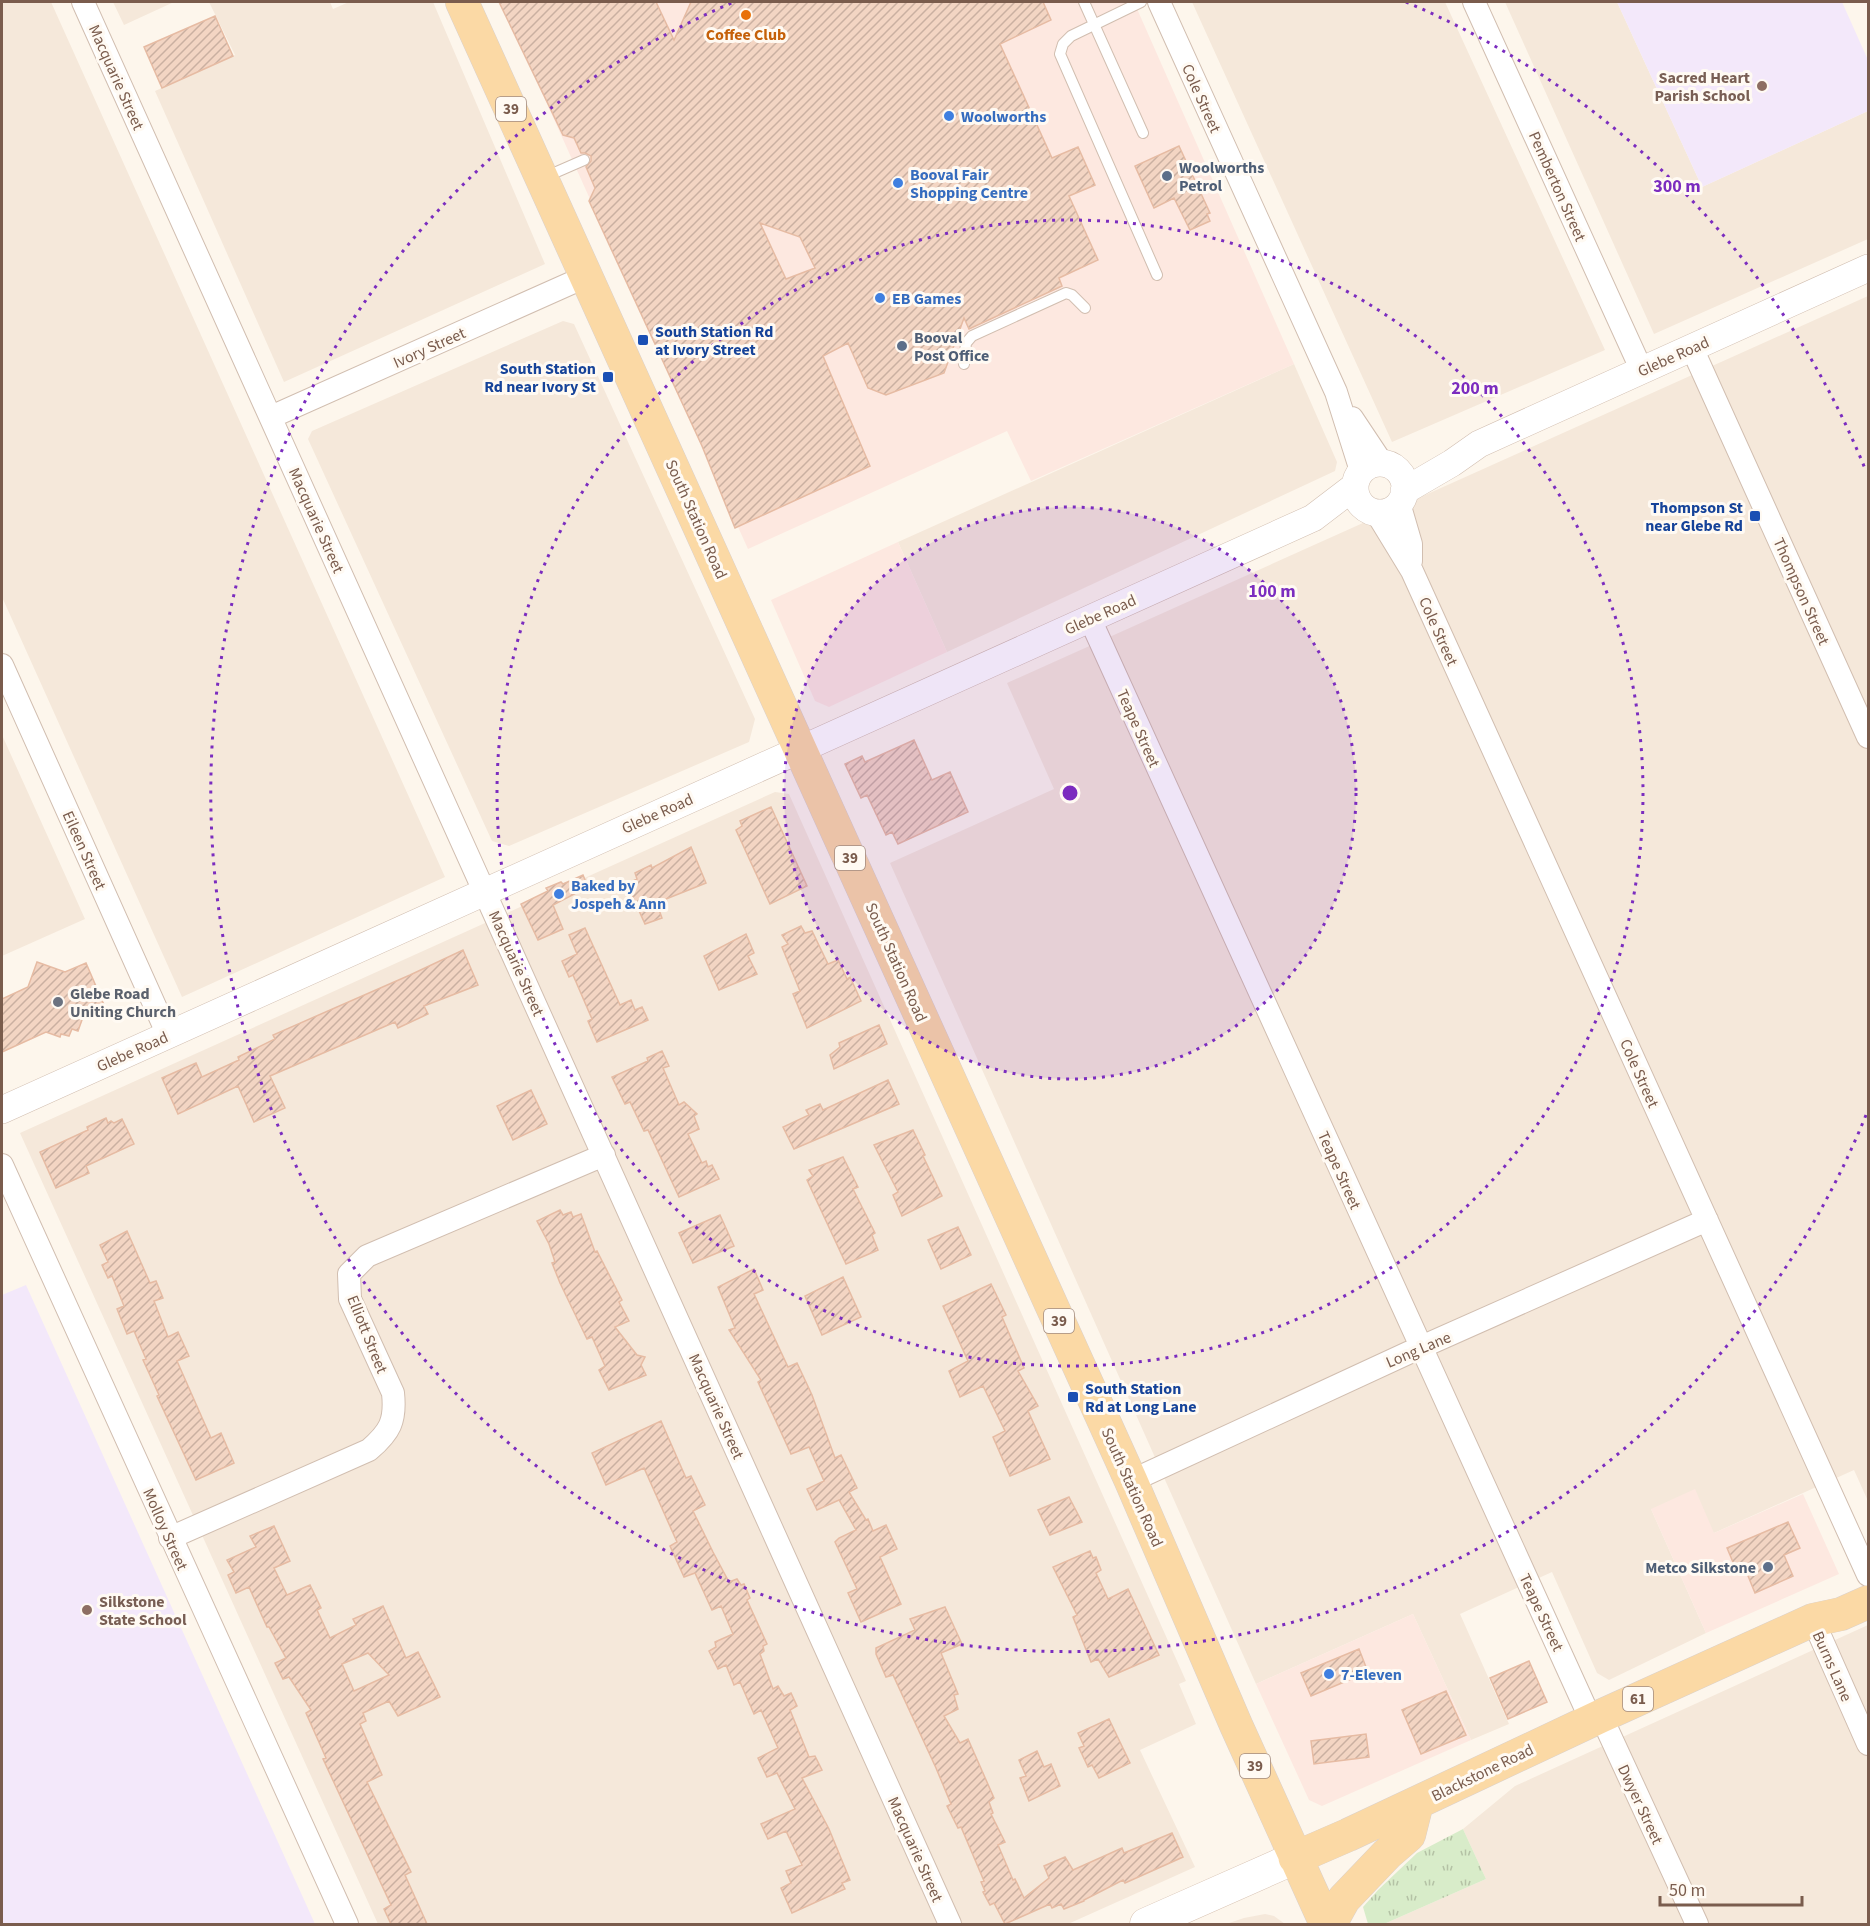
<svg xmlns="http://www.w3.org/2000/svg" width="1870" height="1926" font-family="'Source Sans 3',sans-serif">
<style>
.residential{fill:#f5e8da}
.commercial{fill:#fde8e0}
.education{fill:#f3e8fa}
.grass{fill:url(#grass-tufts)}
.building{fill:url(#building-hatch);stroke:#e6bba3;stroke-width:1.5;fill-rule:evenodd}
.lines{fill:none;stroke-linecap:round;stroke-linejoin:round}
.service-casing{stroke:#d1beb0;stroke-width:12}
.minor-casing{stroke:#d1beb0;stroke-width:24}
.tertiary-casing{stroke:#d1beb0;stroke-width:28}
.secondary-casing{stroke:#d6c0b0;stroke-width:33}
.primary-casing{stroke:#dad1cd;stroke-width:34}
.service{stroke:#fff;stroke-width:10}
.minor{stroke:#fff;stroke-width:22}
.tertiary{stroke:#fff;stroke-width:27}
.secondary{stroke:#fff;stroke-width:32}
.primary{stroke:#fbd9a5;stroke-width:33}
.ring{fill:none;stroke:#7b2cbf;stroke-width:3;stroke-dasharray:3 6}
.food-dot{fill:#e8710a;stroke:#fffaf3;stroke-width:2}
.education-dot{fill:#8d6e63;stroke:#fffaf3;stroke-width:2}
.shop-dot{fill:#3f7fe0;stroke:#fffaf3;stroke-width:2}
.service-dot{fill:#5c6f8a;stroke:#fffaf3;stroke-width:2}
.transit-dot{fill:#1a4fb4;stroke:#fffaf3;stroke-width:2}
.worship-dot{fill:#6b7280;stroke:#fffaf3;stroke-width:2}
.labels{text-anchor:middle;stroke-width:6;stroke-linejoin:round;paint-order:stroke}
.shield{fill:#fffaf3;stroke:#a28b7f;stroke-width:1.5}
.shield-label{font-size:15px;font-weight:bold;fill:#7a5c4d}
.food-label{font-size:16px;font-weight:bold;fill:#c56008;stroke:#fffaf3}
.street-label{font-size:16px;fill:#7a5c4d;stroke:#fffaf3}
.education-label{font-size:16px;font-weight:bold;fill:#785e54;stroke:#fffaf3;text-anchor:end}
.shop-label{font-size:16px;font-weight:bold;fill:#366cbe;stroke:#fffaf3;text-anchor:start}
.service-label{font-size:16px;font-weight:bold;fill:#4e5e75;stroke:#fffaf3;text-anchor:start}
.transit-label{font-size:16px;font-weight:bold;fill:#164399;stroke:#fffaf3;text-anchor:start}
.worship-label{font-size:16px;font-weight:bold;fill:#5b616d;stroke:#fffaf3;text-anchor:start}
.centre{fill:#7b2cbf;stroke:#fffaf3;stroke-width:3}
.ring-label{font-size:18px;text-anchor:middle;font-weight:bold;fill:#7b2cbf;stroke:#fffaf3;stroke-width:6;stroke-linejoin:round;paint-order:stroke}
</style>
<defs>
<pattern id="grass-tufts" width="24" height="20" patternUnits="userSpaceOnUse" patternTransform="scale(1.5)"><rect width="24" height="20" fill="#d8ecc9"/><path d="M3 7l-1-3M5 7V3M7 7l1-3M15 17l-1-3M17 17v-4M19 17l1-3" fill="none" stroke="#b4c2a5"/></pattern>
<pattern id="building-hatch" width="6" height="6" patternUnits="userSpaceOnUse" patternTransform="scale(1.5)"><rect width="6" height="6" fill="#f3d5c3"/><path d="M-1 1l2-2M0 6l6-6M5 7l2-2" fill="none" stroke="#cab0a1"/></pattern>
</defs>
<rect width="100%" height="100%" fill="#fdf6ec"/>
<path class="residential" d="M2,2H51L445,877L182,997L2,597Z
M113,2H174L124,25Z
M209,2H330L333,9L349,2H433L545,264L284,382L155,91L235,55Z
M1192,2H1445L1605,350L1392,442Z
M1505,2H1617L1702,187L1868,111V239L1654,334Z
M1868,296V1501L1854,1470L1714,1533L1651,1509L1706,1633L1609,1680L1597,1673L1552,1572L1460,1614L1509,1724L1471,1740L1413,1614L1256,1684L890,863L1054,789L1007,683Z
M563,321L574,324L755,719L749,742L509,846L492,841L308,439L312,431Z
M1294,364L1337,462L1335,471L947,652L898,542Z
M2,735L85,919L2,956V734Z
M775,792L789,794L1186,1681L1179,1684L1196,1724L1140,1750L1195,1867L1068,1924H378L20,1133Z
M1868,1625V1924H1384L1486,1879L1463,1829L1515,1786Z
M1265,1914L1274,1916L1285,1924H1226L1244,1918Z"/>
<path class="commercial" d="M501,2H1134L1294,364L1031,481L1007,431L748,549Z
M898,542L947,652L829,707L815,701L771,600Z
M1695,1489L1714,1533L1803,1494L1839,1574L1706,1633L1651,1509Z
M1413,1614L1471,1740L1322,1806L1309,1800L1256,1684Z"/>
<path class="education" d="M1617,2H1842L1868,60V111L1702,187Z
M26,1285L315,1924H2V1295Z"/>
<path class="grass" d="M1463,1829L1486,1879L1384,1924H1368L1363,1907L1378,1890L1417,1853Z"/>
<path class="building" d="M499,2H656L674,40L691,2H1043L1051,20L1000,44L1052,158L1078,147L1095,185L1069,196L1098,260L1059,278L1062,286L969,329L964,318L944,373L886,395L868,388L848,343L823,356L870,466L735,528L702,446L589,201L595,188L586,167L591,161V156L585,153H581L574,138L563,135ZM760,223L800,237L815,268L786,279Z
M215,16L233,56L162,88L144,47Z
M1179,146L1210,213L1207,214L1210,221L1190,230L1174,198L1154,208L1135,166Z
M914,740L932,780L950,772L968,812L898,844L892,832L886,835L867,795L861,798L845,764L862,756L865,762Z
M771,807L807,886L770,904L736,830L742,826L740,821Z
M691,847L706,883L666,899L667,902L658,907L662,918L645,924L627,884L637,879L635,873L651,865L652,868Z
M583,875L588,887L553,905L563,929L538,940L521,904L548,891L546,888L561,882L563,884Z
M801,926L805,933L812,931L828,964L838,960L847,979L850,977L861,1001L807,1028L793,994L800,991L782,947L788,944L782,935Z
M585,928L620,1005L631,1000L635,1010L642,1007L648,1020L597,1042L588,1021L592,1019L573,975L569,977L562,961L577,954L569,935Z
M746,934L754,953L748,956L757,974L719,990L704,956Z
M463,950L478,985L424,1006L428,1014L398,1028L395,1022L270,1076L285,1108L254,1122L238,1086L178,1114L162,1078L196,1063L202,1077L239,1060L238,1057L275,1039L273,1035L410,975Z
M37,962L65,972L86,963L105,1007L83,1017L78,1031L72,1029L69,1036L61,1034L60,1037L46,1032L2,1052V999L28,987Z
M879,1025L887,1044L834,1069L830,1055L840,1047L839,1043Z
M662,1051L669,1066L663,1068L679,1105L684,1102L697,1114L694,1116L699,1129L688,1134L702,1163L706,1161L708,1167L712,1165L719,1179L679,1197L648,1130L644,1131L630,1102L625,1104L612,1077L648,1061L647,1058Z
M888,1080L899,1104L794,1149L783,1127L809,1115L806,1110L820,1104L823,1110Z
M531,1090L547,1124L513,1140L497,1106Z
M106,1118L108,1123L111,1121L114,1123L122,1119L134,1144L86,1166L89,1173L56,1188L40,1152L88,1130L87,1127Z
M913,1130L925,1155L923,1156L942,1196L902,1216L893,1195L898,1192L874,1145Z
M843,1157L858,1187L853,1189L875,1233L872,1235L878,1250L846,1264L807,1180L813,1176L809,1170Z
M560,1210L563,1215L571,1212L573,1217L581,1214L595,1252L597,1251L622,1300L619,1302L629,1321L615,1327L637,1355L645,1357L641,1365L646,1375L609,1390L599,1370L605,1366L592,1337L587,1339L560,1283L552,1263L555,1262L549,1244L537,1221Z
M720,1215L734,1246L693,1263L679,1233Z
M958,1227L971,1255L941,1269L928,1240Z
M127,1231L150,1283L156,1281L163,1298L154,1301L168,1337L178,1332L189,1356L177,1361L211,1438L221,1433L234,1463L196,1480L157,1396L159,1395L143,1360L146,1359L134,1331L127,1334L117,1309L124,1306L112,1276L108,1278L102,1265L108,1262L100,1245Z
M754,1269L763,1290L754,1294L788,1367L797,1363L812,1395L835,1458L841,1455L857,1488L849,1492L866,1520L868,1519L873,1531L886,1525L897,1549L880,1557L901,1604L861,1622L848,1593L857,1589L835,1542L839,1538L856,1530L839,1500L817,1510L807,1489L824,1481L809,1447L791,1454L758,1382L761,1380L729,1330L735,1328L718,1287Z
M843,1277L861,1317L822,1335L805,1296Z
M991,1284L1006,1315L1002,1317L1024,1368L1018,1371L1038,1406L1028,1411L1050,1459L1010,1476L993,1437L1005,1431L983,1386L960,1397L949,1371L968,1361L943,1306Z
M661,1421L686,1478L691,1476L705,1505L693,1511L713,1552L729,1582L737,1579L741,1585L744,1584L750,1598L747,1600L767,1644L763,1646L764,1651L760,1654L773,1689L778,1686L784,1696L791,1693L797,1706L790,1710L809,1757L815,1756L822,1770L802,1778L829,1829L850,1880L842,1883L845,1889L792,1913L781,1888L791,1883L786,1871L802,1865L786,1831L768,1839L761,1824L795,1809L777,1773L767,1777L758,1758L778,1748L761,1710L754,1714L740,1682L734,1685L726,1665L718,1669L709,1651L716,1647L715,1642L733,1634L721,1606L712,1610L695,1573L684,1577L670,1546L677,1542L644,1468L606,1485L592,1453Z
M1069,1497L1082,1522L1050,1535L1038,1510Z
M1788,1522L1800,1548L1784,1555L1793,1576L1755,1593L1746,1571L1738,1574L1727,1548Z
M274,1526L290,1561L274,1568L287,1595L310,1585L321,1608L317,1610L330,1638L356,1625L353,1619L383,1606L406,1658L418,1652L440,1697L398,1716L389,1701L363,1713L366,1721L360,1724L382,1775L367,1782L411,1872L405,1875L427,1924H391L384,1909L391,1905L323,1759L326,1758L306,1713L311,1710L289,1677L283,1679L275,1663L286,1658L269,1627H267L249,1587L236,1593L228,1575L234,1572L227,1560L256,1547L250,1536ZM368,1653L389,1675L354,1691L342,1664Z
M1090,1551L1093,1558L1096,1557L1101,1570L1096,1573L1108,1599L1128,1589L1159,1655L1109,1677L1098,1659L1091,1662L1073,1617L1077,1615L1053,1567Z
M945,1607L962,1644L941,1653L958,1694L954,1695L958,1709L944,1716L960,1743L968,1739L994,1798L989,1802L993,1813L991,1814L1005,1842L998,1845L1013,1880L1015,1879L1024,1898L1049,1878L1044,1866L1065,1857L1073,1870L1122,1848L1124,1853L1172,1833L1183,1857L1125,1883L1123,1880L1084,1900V1901L1064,1909L1061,1904L1052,1908L1050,1904L1005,1924L994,1903L990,1905L983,1892L985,1891L981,1882L984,1881L961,1827L958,1828L947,1806L951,1804L936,1768L893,1675L886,1677L876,1654V1648L915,1630L910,1619Z
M1359,1649L1366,1667L1354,1672L1356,1677L1311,1696L1301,1673Z
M1529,1661L1547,1702L1508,1719L1490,1678Z
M1446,1691L1466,1735L1421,1754L1402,1710Z
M1109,1719L1130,1763L1099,1778L1092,1765L1088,1767L1079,1748L1084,1746L1078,1733Z
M1366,1734L1369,1757L1314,1764L1311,1741Z
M1037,1751L1044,1767L1051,1764L1060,1786L1029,1801L1020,1778L1026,1776L1019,1760Z"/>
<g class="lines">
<g class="service-casing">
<path id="service" d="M1084,2L1143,133
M1141,2L1071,36L1063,44L1060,54L1157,275
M545,177L584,160
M964,364L966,343L972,336L1066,293L1072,295L1085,308"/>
</g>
<g class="minor-casing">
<path id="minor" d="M83,2L950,1924
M1159,2L1336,392L1361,471
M1474,2L1642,371
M1692,348L1868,737
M271,417L587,276
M1352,418L1382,463
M1399,503L1411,544V561
M1376,512L1412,571L1868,1575
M1090,619L1591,1720
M2,665L168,1035
M2,1165L347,1924
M1131,1481L1408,1353L1707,1220
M170,1538L369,1450C390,1432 396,1421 393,1393L350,1299L349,1274L367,1256L604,1155
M1813,1620L1868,1744
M1601,1716L1697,1924"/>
</g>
<g class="tertiary-casing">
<path id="tertiary" d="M1355 488a25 25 0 1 1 50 0a25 25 0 1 1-50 0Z
M1404,491L1452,463L1479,444L1868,268
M2,1110L1313,518L1355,486"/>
</g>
<g class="secondary-casing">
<path id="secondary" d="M1146,1924L1295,1858"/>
</g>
<g class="primary-casing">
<path id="primary" d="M462,2L1131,1481L1236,1725L1326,1924
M1295,1858L1348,1835L1601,1716L1813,1620L1841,1614L1868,1602
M1333,1924L1334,1917L1344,1899L1387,1854L1409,1835L1417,1803"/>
</g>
<use href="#service" class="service"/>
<use href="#minor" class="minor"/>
<use href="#tertiary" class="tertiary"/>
<use href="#secondary" class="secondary"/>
<use href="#primary" class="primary"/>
</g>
<circle cx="1070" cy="793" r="286" fill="#7b2cbf" fill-opacity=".12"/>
<g class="ring">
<circle cx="1070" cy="793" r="286"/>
<circle cx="1070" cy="793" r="573"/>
<path d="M1866 1115A859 859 0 1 1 734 2M1406 2A859 859 0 0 1 1866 471"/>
</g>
<circle class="food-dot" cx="746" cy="15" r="6"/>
<g class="education-dot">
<circle cx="1762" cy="86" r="6"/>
<circle cx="87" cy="1610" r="6"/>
</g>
<g class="shop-dot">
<circle cx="949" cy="116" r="6"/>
<circle cx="898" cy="183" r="6"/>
<circle cx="880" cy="298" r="6"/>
<circle cx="559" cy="894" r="6"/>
<circle cx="1329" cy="1674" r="6"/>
</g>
<g class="service-dot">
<circle cx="1167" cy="176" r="6"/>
<circle cx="902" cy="346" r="6"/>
<circle cx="1768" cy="1567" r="6"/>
</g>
<g class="transit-dot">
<rect x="637" y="334" width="12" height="12" rx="3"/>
<rect x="602" y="371" width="12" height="12" rx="3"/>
<rect x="1749" y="510" width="12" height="12" rx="3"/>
<rect x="1067" y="1391" width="12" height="12" rx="3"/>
</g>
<circle class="worship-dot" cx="58" cy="1002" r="6"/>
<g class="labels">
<g class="shield">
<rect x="496" y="97" width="30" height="24" rx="4.5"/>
<rect x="835" y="846" width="30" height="24" rx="4.5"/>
<rect x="1044" y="1309" width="30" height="24" rx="4.5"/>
<rect x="1623" y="1687" width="30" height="24" rx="4.5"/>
<rect x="1240" y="1754" width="30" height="24" rx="4.5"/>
</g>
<g class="shield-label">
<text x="511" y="114">39</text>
<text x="850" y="863">39</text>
<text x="1059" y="1326">39</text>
<text x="1638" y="1704">61</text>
<text x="1255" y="1771">39</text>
</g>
<g class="food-label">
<text x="746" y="40">Coffee Club</text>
</g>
<g class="street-label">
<text transform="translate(117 77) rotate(66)" y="6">Macquarie Street</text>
<text transform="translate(1202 98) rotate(66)" y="6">Cole Street</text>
<text transform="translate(1558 186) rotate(66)" y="6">Pemberton Street</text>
<text transform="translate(429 347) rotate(-24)" y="6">Ivory Street</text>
<text transform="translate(1673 356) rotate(-24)" y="6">Glebe Road</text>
<text transform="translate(697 519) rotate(66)" y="6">South Station Road</text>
<text transform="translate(317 520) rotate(66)" y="6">Macquarie Street</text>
<text transform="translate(1802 591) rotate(66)" y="6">Thompson Street</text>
<text transform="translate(1100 614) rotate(-24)" y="6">Glebe Road</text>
<text transform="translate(1439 631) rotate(66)" y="6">Cole Street</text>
<text transform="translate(1139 728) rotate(66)" y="6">Teape Street</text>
<text transform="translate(657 813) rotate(-24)" y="6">Glebe Road</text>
<text transform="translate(85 850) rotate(66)" y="6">Eileen Street</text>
<text transform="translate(897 962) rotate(66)" y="6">South Station Road</text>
<text transform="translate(517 963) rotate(66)" y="6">Macquarie Street</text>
<text transform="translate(132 1051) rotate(-24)" y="6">Glebe Road</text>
<text transform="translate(1640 1073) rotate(66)" y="6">Cole Street</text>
<text transform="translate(1340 1170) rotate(66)" y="6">Teape Street</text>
<text transform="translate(368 1334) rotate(68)" y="6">Elliott Street</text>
<text transform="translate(1418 1349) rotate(-23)" y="6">Long Lane</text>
<text transform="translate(717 1406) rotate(66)" y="6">Macquarie Street</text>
<text transform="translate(1133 1487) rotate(66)" y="6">South Station Road</text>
<text transform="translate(166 1529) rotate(66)" y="6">Molloy Street</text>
<text transform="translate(1542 1612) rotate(65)" y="6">Teape Street</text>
<text transform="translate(1833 1666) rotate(66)" y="6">Burns Lane</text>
<text transform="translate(1482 1772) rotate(-26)" y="6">Blackstone Road</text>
<text transform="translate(1641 1804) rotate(65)" y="6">Dwyer Street</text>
<text transform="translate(916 1849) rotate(66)" y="6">Macquarie Street</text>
</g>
<g class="education-label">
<text x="1750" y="83">Sacred Heart<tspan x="1750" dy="18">Parish School</tspan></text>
<text x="99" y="1607" text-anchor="start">Silkstone<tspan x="99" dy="18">State School</tspan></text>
</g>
<g class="shop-label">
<text x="961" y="122">Woolworths</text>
<text x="910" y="180">Booval Fair<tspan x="910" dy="18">Shopping Centre</tspan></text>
<text x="892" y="304">EB Games</text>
<text x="571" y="891">Baked by<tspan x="571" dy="18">Jospeh &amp; Ann</tspan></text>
<text x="1341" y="1680">7-Eleven</text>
</g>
<g class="service-label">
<text x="1179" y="173">Woolworths<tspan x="1179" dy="18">Petrol</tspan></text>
<text x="914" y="343">Booval<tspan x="914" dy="18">Post Office</tspan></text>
<text x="1756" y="1573" text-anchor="end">Metco Silkstone</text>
</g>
<g class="transit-label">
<text x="655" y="337">South Station Rd<tspan x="655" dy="18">at Ivory Street</tspan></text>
<text x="596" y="374" text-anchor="end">South Station<tspan x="596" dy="18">Rd near Ivory St</tspan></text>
<text x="1743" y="513" text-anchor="end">Thompson St<tspan x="1743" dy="18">near Glebe Rd</tspan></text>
<text x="1085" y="1394">South Station<tspan x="1085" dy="18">Rd at Long Lane</tspan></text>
</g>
<g class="worship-label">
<text x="70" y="999">Glebe Road<tspan x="70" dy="18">Uniting Church</tspan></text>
</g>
</g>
<circle cx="1070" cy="793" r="9" class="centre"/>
<g class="ring-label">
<text x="1677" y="192">300 m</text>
<text x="1475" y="394">200 m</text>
<text x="1272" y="597">100 m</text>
</g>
<rect width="1870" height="1926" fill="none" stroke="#7a5c4d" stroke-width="6"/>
<path d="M1660 1896v9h142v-9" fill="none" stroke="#7a5c4d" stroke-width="3"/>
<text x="1669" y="1896" font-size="18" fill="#7a5c4d" stroke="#fffaf3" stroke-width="4.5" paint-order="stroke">50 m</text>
</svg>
